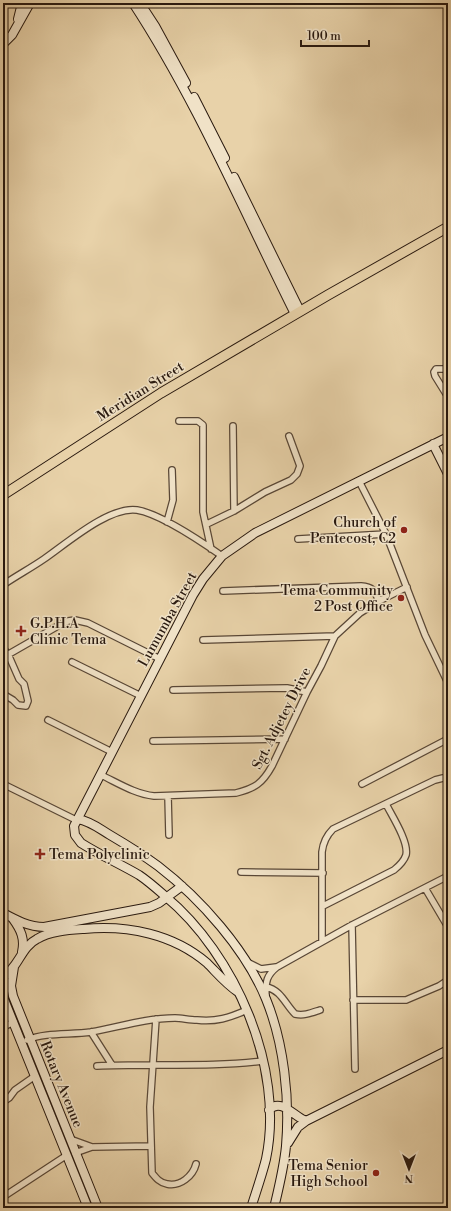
<svg xmlns="http://www.w3.org/2000/svg" width="451" height="1211" font-family="'Libre Bodoni',serif">
<style>
.lines{fill:none;stroke-linecap:round;stroke-linejoin:round}
.street-casing{stroke:#594736;stroke-width:8}
.secondary-casing{stroke:#29190f;stroke-width:10}
.primary-casing{stroke:#29190f;stroke-width:11}
.street{stroke:#f0e2c7;stroke-width:5.5}
.secondary{stroke:#f0e2c7;stroke-width:8}
.primary{stroke:#e8d2a9;stroke-width:9}
.poi-dot{fill:#8f2418;stroke:#f0e2c7;stroke-width:1.5}
.labels{text-anchor:middle;stroke-width:3;stroke-linejoin:round;paint-order:stroke}
.street-label{font-size:14px;fill:#29190f;stroke:#f0e2c7}
.poi-label{font-size:14px;fill:#29190f;stroke:#f0e2c7;text-anchor:end}
</style>
<rect width="100%" height="100%" fill="#e8d2a9"/>
<filter id="stains"><feTurbulence type="fractalNoise" baseFrequency=".005" numOctaves="4"/><feColorMatrix values="0 0 0 0 .2 0 0 0 0 .09 0 0 0 0 .02 0 0 0 .5 -.17"/></filter>
<radialGradient id="worn" r=".72"><stop offset=".6" stop-color="#630" stop-opacity="0"/><stop offset="1" stop-color="#630" stop-opacity=".3"/></radialGradient>
<g class="lines">
<g class="street-casing">
<path id="street" d="M448,369H436L434,372L435,376L448,397
M179,421H198L203,425V512L211,549
M233,426L234,511
M359,481L386,534L425,635L448,683
M167,522L173,500L172,470
M207,524L234,511L265,492L291,480L297,474L300,466L289,436
M298,539L386,534
M3,585C16,576 31,568 44,559C66,544 109,506 137,510C161,514 202,542 222,556
M223,591L361,586C373,587 374,590 379,601
M203,640L335,636
M3,647L7,654H9L56,627L68,621L75,620L88,623L160,659
M72,662L141,696
M173,690L287,688L307,692
M3,694L13,700L18,705L26,706L28,701L24,684L19,679L8,654
M48,720L112,752
M153,741L285,739
M101,775C118,783 135,794 154,796L236,793C255,788 262,784 272,766L307,692L321,666L335,636L360,613L379,601L407,587
M3,784L76,820
M362,784L448,739
M168,796L169,835
M241,872L323,873
M425,888L448,927
M323,906L394,870C399,866 404,861 406,855C409,842 392,816 386,804
M352,925L355,1069
M322,941V852C323,843 326,836 333,829L435,780L443,778L448,779
M247,962L261,969L276,967
M266,987C281,990 285,1004 295,1014C304,1016 311,1013 320,1010
M266,995C265,982 267,975 277,967L352,925L448,876
M353,1000H406L439,986L448,980
M156,1019L150,1107L152,1173C156,1178 160,1183 167,1184C180,1187 193,1176 196,1164
M3,1027L14,1022
M91,1032L112,1065
M27,1040C46,1032 70,1035 91,1032C119,1027 146,1018 175,1018C182,1018 189,1020 197,1020C216,1022 229,1018 247,1010
M97,1066C152,1063 208,1068 263,1061
M3,1102L9,1098L15,1090L35,1076
M70,1139L92,1147L151,1146
M75,1153L92,1147
M3,1197L67,1155"/>
</g>
<g class="secondary-casing">
<path id="secondary" d="M133,3C197,101 243,210 295,314
M140,3L155,26L186,83
M18,19L22,3
M3,44L12,35L30,3
M194,97L225,158
M234,177L300,311
M433,444L448,474
M78,819C90,821 100,829 110,835C127,845 143,855 158,866C201,899 246,950 266,999C284,1043 290,1099 286,1146C284,1167 279,1187 274,1208
M3,913C16,920 29,927 44,927L150,907L159,903L182,886
M13,919C21,930 25,939 22,952
M14,967L11,986L13,996L98,1208
M3,977C19,967 21,947 37,939C50,931 69,930 84,929C128,925 173,934 207,963C217,973 226,984 238,992
M3,997L88,1208
M269,1110C281,1097 294,1117 306,1121
M288,1143L298,1127L306,1121L448,1050
M251,1208C256,1192 262,1175 266,1159C285,1068 235,954 165,896C157,889 148,881 139,875C120,864 100,855 81,843L75,835L74,826L193,595L203,579L222,556L255,533L448,437"/>
</g>
<g class="primary-casing">
<path id="primary" d="M3,495L161,393L328,295L448,227"/>
</g>
<use href="#street" class="street"/>
<use href="#secondary" class="secondary"/>
<use href="#primary" class="primary"/>
</g>
<g class="poi-dot">
<circle cx="404" cy="530" r="4"/>
<circle cx="401" cy="598" r="4"/>
<path d="M19 625h4v4h4v4h-4v4h-4v-4h-4v-4h4z"/>
<path d="M38 848h4v4h4v4h-4v4h-4v-4h-4v-4h4z"/>
<circle cx="376" cy="1173" r="4"/>
</g>
<g class="labels">
<g class="street-label">
<text transform="translate(140 391) rotate(-32)" y="5">Meridian Street</text>
<text transform="translate(167 619) rotate(-61)" y="5">Lumumba Street</text>
<text transform="translate(281 718) rotate(-63)" y="5">Sgt. Adjetey Drive</text>
<text transform="translate(62 1084) rotate(68)" y="5">Rotary Avenue</text>
</g>
<g class="poi-label">
<text x="396" y="527">Church of<tspan x="396" dy="16">Pentecost, C2</tspan></text>
<text x="393" y="595">Tema Community<tspan x="393" dy="16">2 Post Office</tspan></text>
<text x="30" y="628" text-anchor="start">G.P.H.A<tspan x="30" dy="16">Clinic Tema</tspan></text>
<text x="49" y="859" text-anchor="start">Tema Polyclinic</text>
<text x="368" y="1170">Tema Senior<tspan x="368" dy="16">High School</tspan></text>
</g>
</g>
<rect width="451" height="1211" fill="none" stroke="#e8d2a9" stroke-width="16"/>
<rect x="4" y="4" width="443" height="1203" fill="none" stroke="#29190f" stroke-width="2"/>
<rect x="8" y="8" width="435" height="1195" fill="none" stroke="#29190f"/>
<g transform="translate(409 1169) rotate(180)" stroke="#f0e2c7" stroke-width="3" paint-order="stroke">
<path d="M0-3L7 15L0 10L-7 15Z" fill="#29190f"/>
<text y="-6" font-size="11" font-weight="bold" text-anchor="middle" fill="#29190f">N</text>
</g>
<path d="M301 40v6h68v-6" fill="none" stroke="#29190f" stroke-width="2"/>
<text x="307" y="40" font-size="12" fill="#29190f" stroke="#f0e2c7" stroke-width="3" paint-order="stroke">100 m</text>
<rect width="100%" height="100%" filter="url(#stains)"/>
<rect width="100%" height="100%" fill="url(#worn)"/>
</svg>
